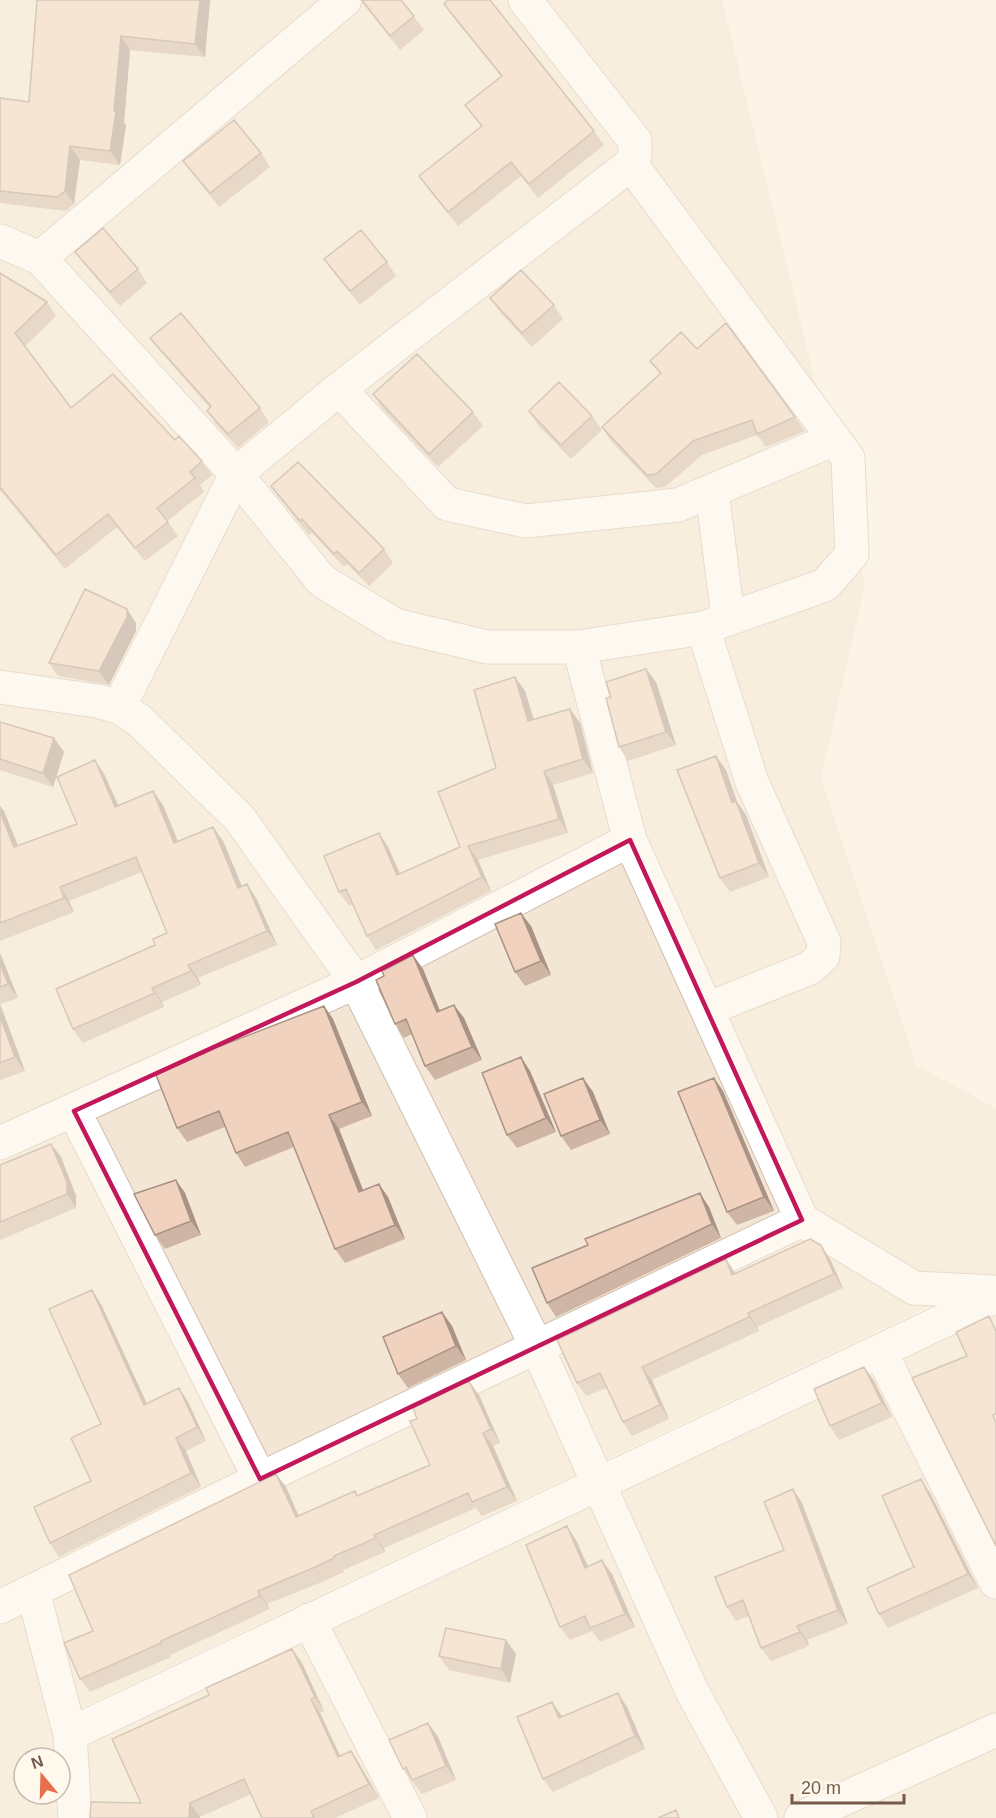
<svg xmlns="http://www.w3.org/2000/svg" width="996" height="1818" font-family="Arial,sans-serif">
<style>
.residential{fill:#f4e6d4}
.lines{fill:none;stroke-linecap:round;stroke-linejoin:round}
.street-casing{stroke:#d0beaf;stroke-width:35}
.street{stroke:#fff;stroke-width:33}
.wall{fill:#cfb5a3}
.shaded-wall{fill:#a99385}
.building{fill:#f1d2be;stroke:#a99385;stroke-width:1.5}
.marked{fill:none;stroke:#c2185b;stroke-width:4.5;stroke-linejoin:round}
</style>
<rect width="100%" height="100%" fill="#fcf4e6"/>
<path class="residential" d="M0,0H722L865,585L821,778L916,1065L996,1108V1275L51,1723L54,1758H24V1794H56L58,1818H0Z
M996,1306V1818H93L88,1741Z"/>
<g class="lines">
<g class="street-casing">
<path id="street" d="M0,241L40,258L236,474L322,581L395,625L487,647H579L703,628L825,585L852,554L848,458L631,164
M40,258L345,0
M339,389L447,504L526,521L678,505L834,439
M712,491L728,618
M703,628L752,782L824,942L823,956L810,968L707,1009
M579,647L630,840L802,1220L914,1288L996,1292
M0,687L97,701L119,707L140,721L240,819L356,982L537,1347L692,1691L761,1818
M119,707L236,474L339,389L631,164L635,155V141L525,0
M74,1111L260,1479
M0,1143L356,982L630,840
M880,1351L996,1582
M33,1591L70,1734L75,1818
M0,1607L260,1479L802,1220
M309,1620L410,1818
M70,1734L996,1296
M801,1818L996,1730"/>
</g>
<use href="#street" class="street"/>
</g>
<path class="wall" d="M37,0H210L205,57L130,50L124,123L126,125L120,165L80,160L74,204L66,211L0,203V98L29,102Z
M360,0H401L424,30L400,50Z
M444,4L594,131L604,145L538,198L521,176L458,226L429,190L419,176L482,127L465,105L501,76L453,17Z
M261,153L270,167L219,207L193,174L183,161Z
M75,252L138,269L147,283L120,306L85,265Z
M324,259L387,262L396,276L360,305L334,273Z
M0,273L47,302L56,316L25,346L71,408L175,440L202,461L212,475L200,485L204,492L167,521L178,536L145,561L117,527L65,569L1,491L0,492Z
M490,298L554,305L563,319L532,347L500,312Z
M150,338L260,408L269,422L238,448L216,424L207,411L210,408L160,351Z
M697,349L795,417L805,431L766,447L757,435L702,455L665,487L656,488L611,441L602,427L660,374L650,361Z
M373,394L473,412L483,426L438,467L382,408Z
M529,411L592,416L602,430L571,459L538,425Z
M271,486L384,549L393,563L369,586L347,564L344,567L312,533L309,535L281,500Z
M136,623V631L109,685L58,676L49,663Z
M515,677L525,691L534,719L580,723L593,773L553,785L568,833L478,860L491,891L376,950L367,936L353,904L349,906L339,892L388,847L400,873L460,847L496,768Z
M656,682L676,745L628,761L619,747L611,697Z
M0,722L64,752L53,787L0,770Z
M726,770L737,802L746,815L769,877L730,892L720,878Z
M104,774L118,805H163L177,841H223L242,886L256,898L277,945L198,978L201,985L162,1002L164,1007L83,1043L73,1029L167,933L142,872L69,901L74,912L0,941V806L4,811L18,846L77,824Z
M531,926L551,975L525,986L515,972Z
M0,953L18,998L0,1004L25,1071L0,1080Z
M413,955L423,969L440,1011L454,1005L464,1018L482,1060L435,1080L425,1066L412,1034L404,1038L395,1024L384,976Z
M324,1006L333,1019L372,1116L339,1129L363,1190L379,1184L388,1197L405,1239L345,1263L335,1249L294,1147L245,1167L236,1153L225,1127L187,1142L177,1128Z
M521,1057L530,1071L556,1132L517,1148L507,1135Z
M583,1078L593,1092L610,1134L571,1150L561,1136Z
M714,1078L723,1091L774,1211L737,1225L727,1212Z
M51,1144L61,1157L76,1196V1208L0,1240V1165Z
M176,1180L185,1193L201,1235L165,1249L155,1235Z
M709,1207L721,1238L556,1317L547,1303L588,1245Z
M830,1259L843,1288L757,1327L759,1331L652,1380L669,1419L632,1436L623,1422L607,1388L586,1396L577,1383L736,1273Z
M101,1304L147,1404L179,1388L188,1402L206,1441L186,1451L201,1487L59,1557L50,1543L91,1481L101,1424Z
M442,1312L452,1326L466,1360L408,1388L398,1374Z
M864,1367L874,1381L892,1417L839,1440L830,1426Z
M479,1395L500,1443L493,1446L517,1501L482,1516L476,1508L384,1548L385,1552L343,1570L344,1572L322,1582L267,1604L270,1609L170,1655L171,1657L90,1692L80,1679L93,1631L276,1474L286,1487L299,1516L355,1491L358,1496L430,1465Z
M793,1489L802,1503L848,1624L807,1640L809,1646L771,1661L761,1648L749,1616L736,1621L727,1607L784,1550Z
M930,1493L978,1588L888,1628L879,1614L914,1567Z
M576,1540L588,1566L612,1574L635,1627L600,1642L592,1631L570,1640L560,1627Z
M292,1649L302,1663L324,1711L320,1713L340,1756L351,1751L360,1765L379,1798L335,1818H262L251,1794L200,1817V1818H90L141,1803L209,1695Z
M516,1654L510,1683L449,1670L439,1656Z
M627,1707L645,1749L553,1792L543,1779L562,1717Z
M428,1723L438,1737L456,1780L422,1794L403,1769Z"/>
<path class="shaded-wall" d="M200,0H210L205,57L195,44Z
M121,36L130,50L124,123L126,125L120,165L110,151Z
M70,146L80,160L74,204L65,191Z
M127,609L136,623V631L109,685L99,671Z
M646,669L656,682L676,745L666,732Z
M515,677L525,691L538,735L528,721Z
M570,709L580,723L593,773L583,759Z
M54,738L64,752L53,787L43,773Z
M716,756L726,770L737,802L746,815L769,877L759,863L732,803Z
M95,760L104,774L125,820L115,807Z
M544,771L553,785L568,833L559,819Z
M153,791L163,805L184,856L174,843Z
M0,806L4,811L24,861L14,847L0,812Z
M213,827L223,841L248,901L238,888Z
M379,833L388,847L406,889L397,875Z
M468,846L478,860L491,891L482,877Z
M247,884L256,898L277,945L267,931Z
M60,887L69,901L74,912L64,898Z
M521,913L531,926L551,975L541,961Z
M0,953L18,998L8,984L0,964Z
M413,955L423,969L446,1026L437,1012Z
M188,965L198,978L201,985L191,971Z
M152,988L162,1002L164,1007L155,993Z
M0,1004L25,1071L15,1057L0,1016Z
M454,1005L464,1018L482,1060L472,1047Z
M324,1006L333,1019L372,1116L362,1102Z
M521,1057L530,1071L556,1132L546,1118Z
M583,1078L593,1092L610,1134L600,1120Z
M714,1078L723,1091L774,1211L764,1197Z
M329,1115L339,1129L369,1205L359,1192Z
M51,1144L61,1157L76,1196V1208L67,1194Z
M176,1180L185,1193L201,1235L191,1221Z
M379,1184L388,1197L405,1239L395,1225Z
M700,1193L709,1207L721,1238L712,1224Z
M821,1245L830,1259L843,1288L834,1274Z
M726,1259L735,1273L742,1289L732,1275Z
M92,1290L101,1304L154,1419L144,1405Z
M442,1312L452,1326L466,1360L456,1346Z
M748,1313L757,1327L759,1331L749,1317Z
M642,1367L652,1380L669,1419L660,1405Z
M864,1367L874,1381L892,1417L882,1403Z
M469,1381L479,1395L500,1443L491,1429Z
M179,1388L188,1402L206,1441L197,1427Z
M483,1433L493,1446L517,1501L507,1487Z
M176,1438L186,1451L201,1487L191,1473Z
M276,1474L286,1487L305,1531L296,1517Z
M921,1479L930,1493L978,1588L968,1574Z
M793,1489L802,1503L848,1624L838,1610Z
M567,1526L576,1540L594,1581L585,1568Z
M374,1535L384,1548L385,1552L376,1538Z
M602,1560L612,1574L635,1627L625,1614Z
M258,1591L267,1604L270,1609L260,1596Z
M797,1626L807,1640L809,1646L800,1632Z
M506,1640L516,1654L510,1683L501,1669Z
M292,1649L302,1663L324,1711L315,1697Z
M618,1693L627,1707L645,1749L635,1736Z
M311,1699L320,1713L347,1771L338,1757Z
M552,1702L562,1716L569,1732L559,1718Z
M428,1723L438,1737L456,1780L446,1766Z
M351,1751L360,1765L379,1798L369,1784Z
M190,1803L200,1817V1818H189Z"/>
<path class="building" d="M37,0H200L195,44L121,36L114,111H116L110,151L70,146L65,191L57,197L0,191V98L29,102Z
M362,0H401L414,16L390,36Z
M448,0H490L594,131L529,184L511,162L448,212L419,176L482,126L465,105L502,76L444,4Z
M234,120L261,153L210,193L183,161Z
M103,228L138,269L110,292L75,252Z
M361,230L387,262L350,291L324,259Z
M521,270L554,305L522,333L490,298Z
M0,273L47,302L15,333L71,408L113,374L175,440L179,436L202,461L190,472L195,478L157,508L168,522L135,548L108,514L56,555L0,487Z
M181,313L260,408L228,434L207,411L211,406L150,338Z
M726,323L795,417L757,434L752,420L693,441L656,474L647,475L602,427L661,373L650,361L681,332L697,349Z
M417,354L473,412L429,454L373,394Z
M559,382L592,416L561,445L529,411Z
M298,462L384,549L359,573L337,551L334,554L302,519L300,521L271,486Z
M85,589L127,609V617L99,671L49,663Z
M646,669L666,732L619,747L606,698L611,697L606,682Z
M515,677L528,721L570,709L583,759L544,771L559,819L468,846L482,877L367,936L346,889L339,892L324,856L379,833L397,875L460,847L438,792L496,768L474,690Z
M0,722L54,738L43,773L0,759Z
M716,756L732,803L736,801L759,863L720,878L677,770Z
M95,760L115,807L153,791L174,843L213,827L238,888L247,884L267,931L188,965L191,971L152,988L155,993L73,1029L56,989L155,945L153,939L167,933L136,857L60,887L64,898L0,923V812L14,847L77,824L57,777Z
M521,913L541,961L515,972L495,924Z
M413,955L437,1012L454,1005L472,1047L425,1066L406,1019L395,1024L376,980L384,976L382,971Z
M0,964L8,984L0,987Z
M324,1006L362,1102L329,1115L359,1192L379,1184L395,1225L335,1249L288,1132L236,1153L219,1111L177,1128L156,1075L215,1048Z
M0,1016L15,1057L0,1063Z
M521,1057L546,1118L507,1135L482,1073Z
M583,1078L600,1120L561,1136L544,1094Z
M714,1078L764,1197L727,1212L678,1092Z
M51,1144L67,1182V1194L0,1222V1165Z
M176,1180L191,1221L155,1235L134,1194Z
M700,1193L712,1224L547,1303L532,1268L588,1245L585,1239Z
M810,1239L821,1245L834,1274L748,1313L749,1317L642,1367L660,1405L623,1422L600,1373L577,1383L557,1340L726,1259L732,1275Z
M92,1290L144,1405L179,1388L197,1427L176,1438L191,1473L50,1543L34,1507L91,1481L71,1438L101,1424L49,1309Z
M442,1312L456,1346L398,1374L383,1337Z
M989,1316L996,1331V1414L993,1415L996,1424V1546L912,1378L967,1356L956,1332Z
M864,1367L882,1403L830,1426L814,1389Z
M469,1381L491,1429L483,1433L507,1487L472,1502L468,1493L374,1535L376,1538L334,1556V1558L313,1568L258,1591L260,1596L161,1641V1643L80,1679L64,1643L93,1631L69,1575L276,1474L296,1517L355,1491L357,1496L430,1465L410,1421L417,1419L413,1408Z
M921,1479L968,1574L879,1614L867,1588L914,1567L882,1496Z
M793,1489L838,1610L797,1626L800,1632L761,1648L743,1600L727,1607L715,1577L784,1550L764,1502Z
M567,1526L585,1568L602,1560L625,1614L590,1628L585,1616L560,1627L526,1545Z
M446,1628L506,1640L501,1669L439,1656Z
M292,1649L315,1697L311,1699L338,1757L351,1751L369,1784L311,1811L314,1818H262L244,1779L190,1803L189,1818H90L91,1802L141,1803L112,1739L209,1695L206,1688Z
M618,1693L635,1736L543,1779L517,1717L552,1702L559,1718Z
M428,1723L446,1766L412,1780L406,1767L403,1769L389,1740Z
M676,1810L679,1818H658Z"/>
<path d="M0 0H996V1818H0ZM630,840L802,1220L260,1479L74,1111L356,982Z" fill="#fcf4e6" fill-opacity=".55" fill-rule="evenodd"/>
<path class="marked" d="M630,840L802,1220L260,1479L74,1111L356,982Z"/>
<g transform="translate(42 1776) rotate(341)"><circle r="28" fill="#fff8ec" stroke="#c8b9ac" stroke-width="1.5"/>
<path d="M0-4.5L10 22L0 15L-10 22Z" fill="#e56f4d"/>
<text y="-9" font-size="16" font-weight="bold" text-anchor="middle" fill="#755a4b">N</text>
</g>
<path d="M792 1794v9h112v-9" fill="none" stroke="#755a4b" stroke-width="3"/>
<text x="801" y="1794" font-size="18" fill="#755a4b" stroke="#fff8ec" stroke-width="4.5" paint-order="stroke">20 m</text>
</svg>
